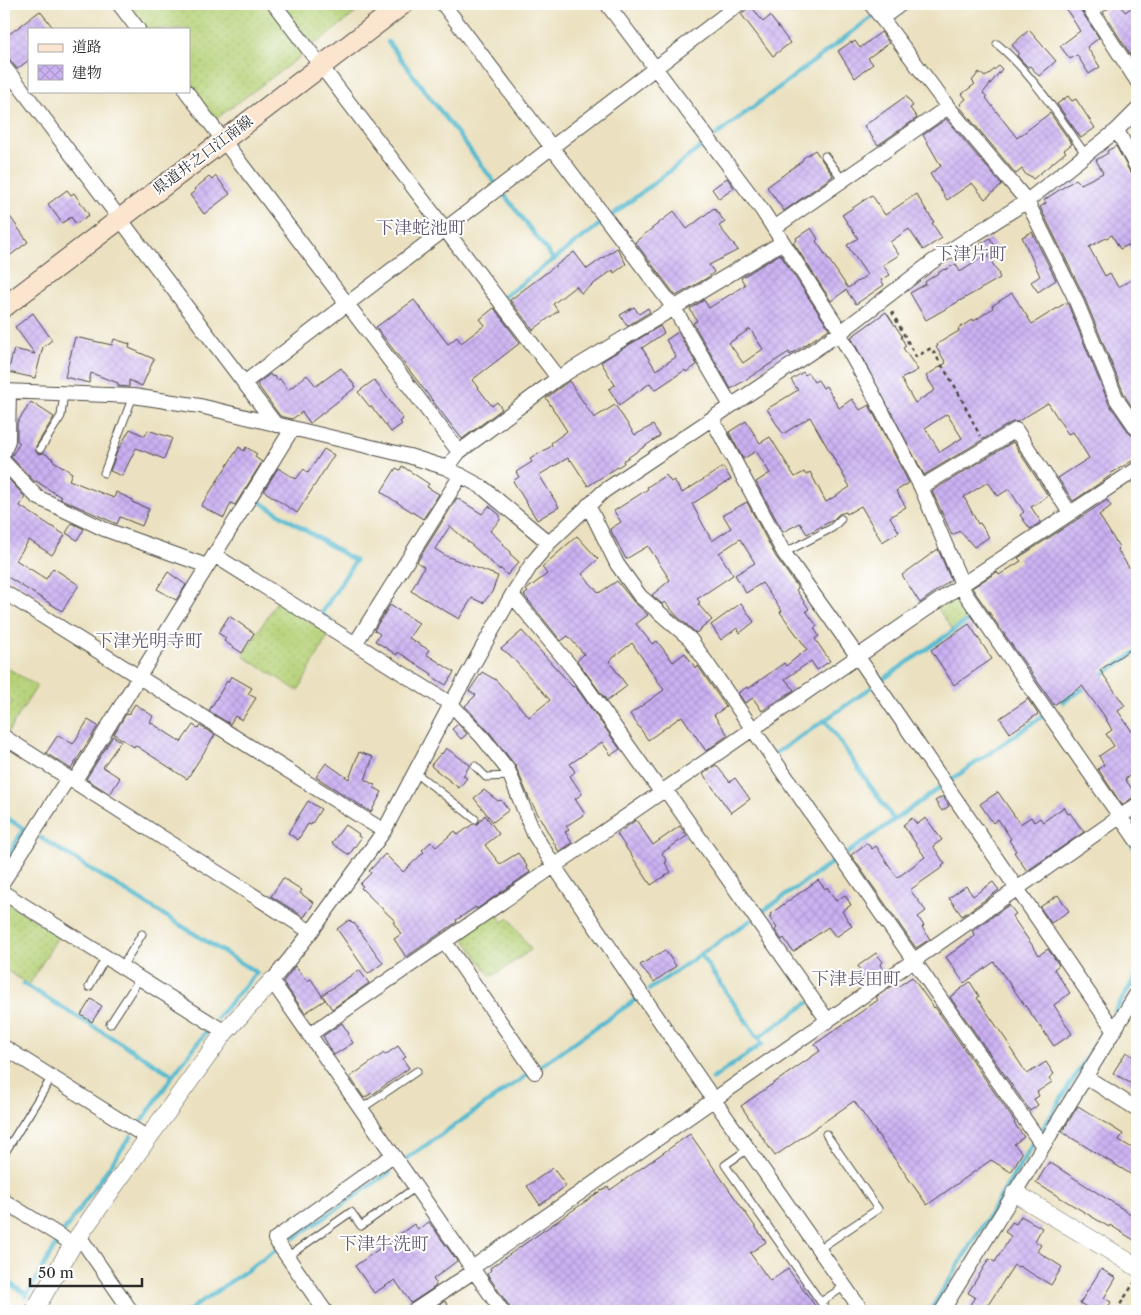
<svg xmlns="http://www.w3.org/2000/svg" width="1141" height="1315" font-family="'Libre Caslon Text','Noto Serif JP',serif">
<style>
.grass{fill:url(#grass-dots);stroke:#707e51}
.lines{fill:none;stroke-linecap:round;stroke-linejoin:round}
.stream{stroke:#52bacf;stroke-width:4.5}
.building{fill:url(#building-cross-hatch);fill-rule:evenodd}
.service-casing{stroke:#484641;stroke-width:9}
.minor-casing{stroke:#484641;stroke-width:16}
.tertiary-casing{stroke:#484641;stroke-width:19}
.secondary-casing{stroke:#484641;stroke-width:22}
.path{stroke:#484641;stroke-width:2.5;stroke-dasharray:4 4;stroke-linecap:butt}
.service{stroke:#fff;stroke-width:7}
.minor{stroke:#fff;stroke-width:14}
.tertiary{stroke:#fff;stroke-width:18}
.secondary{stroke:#fbe5cf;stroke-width:20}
.labels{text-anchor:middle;stroke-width:4;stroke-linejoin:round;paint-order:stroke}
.street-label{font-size:15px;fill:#2b2b2b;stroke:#fff}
.quarter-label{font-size:18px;fill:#635a71;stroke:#fff}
</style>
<defs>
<pattern id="grass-dots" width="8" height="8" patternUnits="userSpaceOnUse" patternTransform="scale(1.25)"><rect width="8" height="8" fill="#b5d177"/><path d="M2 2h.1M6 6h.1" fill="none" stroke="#9cb467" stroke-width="1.8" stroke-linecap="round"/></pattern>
<pattern id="building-cross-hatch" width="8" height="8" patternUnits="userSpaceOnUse" patternTransform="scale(1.25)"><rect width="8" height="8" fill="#cbb1f2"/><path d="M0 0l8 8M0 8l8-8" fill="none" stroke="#ae98d0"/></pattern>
</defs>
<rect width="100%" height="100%" fill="#fff"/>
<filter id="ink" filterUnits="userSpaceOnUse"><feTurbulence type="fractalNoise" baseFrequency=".02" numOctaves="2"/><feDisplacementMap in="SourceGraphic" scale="10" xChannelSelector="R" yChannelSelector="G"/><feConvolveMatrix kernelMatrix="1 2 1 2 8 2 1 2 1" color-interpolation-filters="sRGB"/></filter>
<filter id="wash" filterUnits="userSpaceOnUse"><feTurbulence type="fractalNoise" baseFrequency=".0096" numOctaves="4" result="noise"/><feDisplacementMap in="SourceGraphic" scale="20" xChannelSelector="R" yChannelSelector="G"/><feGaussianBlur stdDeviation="1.12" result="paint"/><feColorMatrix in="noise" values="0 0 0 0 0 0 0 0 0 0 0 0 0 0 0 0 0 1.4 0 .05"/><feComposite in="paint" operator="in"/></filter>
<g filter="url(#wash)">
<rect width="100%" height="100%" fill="#ebe1c0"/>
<path class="grass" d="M126,4H267L301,49V56L217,118L212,117L189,86V29H145Z
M280,4H359L362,8L317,43L309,42Z
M954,594L961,596L974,614L952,629L936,606Z
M277,601L329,634L298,691L243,656Z
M4,666L37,686L7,734L4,733V714L12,701L4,696Z
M7,903L59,935L29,985L4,969V909Z
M496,913L503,922L509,918L531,950L491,977L462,935Z"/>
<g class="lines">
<path class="stream" d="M883,8L889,4
M388,42L495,183
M715,136L872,17
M503,193L554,260
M611,216L705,144
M504,297L603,222
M257,500L355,561L321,614L331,621
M1099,677L1137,651
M882,680L973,617
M1063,702L1089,685
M825,720L872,687
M776,753L825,720L894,820
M951,780L1043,716
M4,816L24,829L4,862
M41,838L257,973
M1131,843L1137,852
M846,854L941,787
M759,914L837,859
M700,954L762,1044L712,1079
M24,984L173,1075
M650,989L751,920
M1115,1011L1137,975
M217,1018L256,973
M758,1038L808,1003
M539,1067L638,998
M140,1124L173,1075L208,1029
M1042,1130L1106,1026
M403,1161L530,1073
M64,1231L131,1136
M294,1238L390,1172
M4,1280L28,1295
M26,1297L57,1243
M188,1311L276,1250
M930,1311L1033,1144"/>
</g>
<g id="blocks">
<path class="building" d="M1063,4H1078L1080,9L1099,38L1087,47L1100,67L1089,74L1077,55L1070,59L1060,46L1080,31Z
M1115,4H1119L1125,12L1137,4V65L1103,12Z
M751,6L763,22L770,16L790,43L773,56L741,14Z
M40,11L54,29H29V60L17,69L4,52V38Z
M1029,30L1056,61L1039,76L1030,66L1028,67L1019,58L1017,55L1019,53L1012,45Z
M881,32L889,43L868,58L873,64L855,78L838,51L851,42L852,43L855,41L860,48Z
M999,66L1002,69L983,93L987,97L986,98L1017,138L1050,113L1072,144L1064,150L1066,152L1033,179L1029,175L1027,176L1022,169L1016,174L960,107L961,106L960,104L966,99L962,94L975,84L972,81L979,72L985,77Z
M906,96L913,106L910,108L917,118L878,145L864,126Z
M1068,96L1072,101L1076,99L1095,128L1081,138L1057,104Z
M946,119L1002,185L985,199L972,183L947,200L930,174L941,166L923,135Z
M1116,146L1130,172L1137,177V203L1133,205L1137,214V216L1133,219L1137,228V263L1128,245L1120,249L1112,235L1089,247L1105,276L1110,273L1118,287L1137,277V414L1125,396L1082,292L1040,207L1046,203L1044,200L1076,179L1081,184L1103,173L1096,160L1108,153L1107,151Z
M815,150L833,176L784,211L767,187L802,161L803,158Z
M216,176L230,194L204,214L190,195L195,191L194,189L209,177L212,180Z
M727,178L734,188L719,199L712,189Z
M67,190L71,195L74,193L89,215L76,224L71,217L62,223L48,204Z
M916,194L934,222L932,223L942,238L923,250L909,229L890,242L899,255L883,265L890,275L881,280L884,285L856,304L846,290L831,301L793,242L797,240L796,238L811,228L818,239L816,241L848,288L867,275L847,245L858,238L842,215L872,195L885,215Z
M4,208L28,242L4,260Z
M714,208L725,222L719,226L738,250L709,265L714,272L707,278L676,296L635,242L674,211L687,229Z
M1032,232L1056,280L1038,292L1031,282L1040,276L1022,237Z
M990,238L997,249L988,256L999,274H998L1000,278L926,320L910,293L926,284L925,282L944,269L945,270L956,264L960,272L985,256L978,246Z
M617,248L626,264L614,273L613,270L581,293L576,286L553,304L558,311L533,330L510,300L574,252L587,269Z
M780,254L829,329L790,355L789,352L731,389L693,323L697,321L690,309L704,300L709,308L745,285L741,278ZM750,329L763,349L743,363L729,343Z
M1012,293L1032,324L1067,302L1109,404L1130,434L1137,438V458L1110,474L1111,475L1097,485L1073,501L1058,478L1089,458L1073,432L1068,434L1048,403L1017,422H1012L924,475L851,337L886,312L902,336L901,337L906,346L903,348L918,370L901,379L915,403L935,390L926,376L946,363L936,347L938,346L937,344L959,331L958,329L973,319L974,321L993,308L992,306ZM947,414L962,438L940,452L925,428Z
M414,300L448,344L457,337L461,343L485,325L480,319L494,308L520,343L472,380L492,406L497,402L502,409L462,439L376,327Z
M634,307L639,314L648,308L650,312L627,326L620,315Z
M33,313L52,340L43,347L35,378L8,372L14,349L35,354L15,327Z
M660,326L664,333L642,348L656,370L676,357L666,340L678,332L697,365L686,372L685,370L655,390L650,383L619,405L609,389L615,385L601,362Z
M75,337L112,345L114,339L117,340L130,344L129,348L154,359L142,386L129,380V387L118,386V383L91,373L89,383L65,377Z
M341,368L356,387L310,423L302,412L292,419L280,416L257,384L270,374L272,377L274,376L277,380L280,379L288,390L307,375L316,386Z
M803,372L805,375L808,373L814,382L818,380L823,388L826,386L839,408L852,399L860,410L869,405L909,483L896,491L906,507L890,517L899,532L882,542L861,506L847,514L846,512L839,514L833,520L807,534L800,523L783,532L756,482L770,473L756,451L743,459L729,432L746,421L760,443L770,437L795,477L804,472L806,475L810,472L826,502L850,487L810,417L783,434L767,409L798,390L791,380Z
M374,380L403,419L400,422L402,424L391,432L371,406L370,407L358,392Z
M569,381L594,418L615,405L635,435L653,425L660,436L623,461L624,463L588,486L571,460L570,461L568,458L539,475L559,507L537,520L513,481L519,477L516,472L532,462L530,459L550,447L552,445L551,443L567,431L546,398Z
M31,402L54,417L36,446V452L39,454L44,453L53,459L52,460L72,473L69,480L114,498L116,492L133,500L132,502L149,509L142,526L120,517L117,524L61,499V497L36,481L35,482L11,457L20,443L17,441V423Z
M130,429L145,436L148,430L172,438L164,459L136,448L122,476L110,471L117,452Z
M1013,442L1048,496L1031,507L1041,522L1030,529L1020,515L1024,512L1009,489L998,496L988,482L964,497L978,524L980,523L989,537L974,547L960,531L952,535L932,491Z
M239,447L244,451L246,447L257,454L255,457L262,462L235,505L231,503L224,518L201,506Z
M324,449L334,455L297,513L264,491L278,468L296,479L304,469L308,473Z
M402,466L429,484L427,487L439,494L423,519L381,492L396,468L400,470Z
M723,467L731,479L692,504L712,541L731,528L723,515L747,502L776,557L798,588L796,590L809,609L806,611L817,626L814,628L819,636L815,639L830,661L817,670L811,661L785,679L794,690L762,711L753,698L745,703L738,693L747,687L748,689L784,663L786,666L807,649L780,612L782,611L762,583L746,593L735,575L755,563L740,539L719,553L733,575L697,599L700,602L698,604L712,620L696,633L677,616L665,602L662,604L652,595L670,580L648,546L626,559L610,529L621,522L614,511L648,489L647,487L666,475L671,482L674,480L682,493Z
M4,474L25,497L20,506L65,535L52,555L29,540L16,560L46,579L53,568L79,585L62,611L6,576L4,580Z
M457,498L482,514L489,506L500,515V520L490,531L504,544L503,545L511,552L510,554L519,562L507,575L500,568V570L450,526L435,549L446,556L498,576L492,592L483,603L472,598L459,619L411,591L424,567L417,562Z
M1107,500L1111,506L1099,515L1119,547L1117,549L1137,580V645L1100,670L1125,706L1118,711L1137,739V771L1125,779L1137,796L1132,798L1122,805L1098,769L1104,765L1099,756L1114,746L1106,734L1112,730L1103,714L1082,686L1054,705L972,588L997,572L999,575L1021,561L1018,558Z
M72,523L84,529L77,540L66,533Z
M577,536L598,559L582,574L599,593L617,581L633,601L648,615L636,624L652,644L657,641L673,662L685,653L696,669L698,666L726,707L714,715L728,735L706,751L682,716L648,740L630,714L664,690L632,643L609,661L627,686L607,701L577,661L584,654L568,636L561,641L524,595L528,592L526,590L547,574L542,567Z
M938,549L951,580L920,603L902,575Z
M168,572L186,585L176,600L157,589Z
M741,603L754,622L740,633L737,628L721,640L711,625Z
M390,605L419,623L409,638L429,650L426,654L454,672L446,685L431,676L432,674L398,652L397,655L375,641L380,634L374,630Z
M229,616L254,633L242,653L224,641L226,638L218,633Z
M969,624L992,659L954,685L931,650Z
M522,631L573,687L575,686L620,749L611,755L602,742L570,764L575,772L570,776L582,794L575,799L585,814L566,826L569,830L565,832L572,843L559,852L529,798L515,765L490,733L465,706L476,695L469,691L482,672L496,680L529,717L550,700L509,654L501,649Z
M231,676L252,688L248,694L256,698L242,720L235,716L230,724L209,711L227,681L228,682Z
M1027,698L1038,714L1010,733L1000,718L1027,700Z
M135,704L153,716L150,722L181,742L193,725L198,728L200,726L215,735L187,779L135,745L134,747L114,734L126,714L128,715Z
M88,720L98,726L71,769L46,753L58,735L73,744Z
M458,724L467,734L461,739L452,729Z
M113,736L121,741L103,767L120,778L110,794L86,779Z
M446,748L470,765L463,776L467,778L459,788L432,767L431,765L441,753L442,754Z
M359,752L373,757L365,780L375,785L373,787L382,792L371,812L316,777L326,763L349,779Z
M716,765L730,782L735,778L750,799L731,813L703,774Z
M484,790L498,801L501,800L509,810L493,822L474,798Z
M998,792L1020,824L1031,817L1034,822L1040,818L1043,822L1064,807L1068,814L1070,813L1084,832L1027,871L1014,852L1016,851L1009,840L1011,839L998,819L993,823L980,804Z
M943,796L949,806L942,811L935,801Z
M308,801L321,809L311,825L308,824L298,840L288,833Z
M485,815L499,834L485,845L500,864L518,853L527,866L526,867L530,872L477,909L476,907L456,920L457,922L406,957L394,939L401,934L393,922L395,921L361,888L363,886L360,884L371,873L369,871L385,854L403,872L424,852L422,850L431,842L436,847L455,831L458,835L473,824H477Z
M912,818L917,824L926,818L942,840L933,846L945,864L942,866L943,867L910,890L926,911L918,917L924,926L922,927L930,939L916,948L851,855L867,843L872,849L876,846L897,877L901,875L925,857L903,825Z
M636,820L653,845L680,826L687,836L662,853L667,862L665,863L671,872L651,885L617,834Z
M346,825L359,834L358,836L361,838L349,855L332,843L344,826Z
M283,878L302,890L300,893L314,903L304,917L271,896Z
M818,880L825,889L827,887L836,901L845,895L851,905L842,911L852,926L836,937L828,927L793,952L784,938L782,940L775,930L777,928L769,917L771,916L770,914Z
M993,882L999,890L962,916L949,898L966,886L973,896Z
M1058,895L1069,911L1051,923L1040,907Z
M1009,905L1016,914L1012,916L1039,955L1048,949L1059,965L1054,969L1070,993L1054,1005L1072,1034L1054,1046L994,962L964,983L946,957L975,936L972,931Z
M349,920L353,924L354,923L383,963L368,974L337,929Z
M665,950L676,966L654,982L640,965Z
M876,953L883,962L880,965L884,971L866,983L858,971L860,970L858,966Z
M295,966L307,981L311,979L325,1000L305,1013L283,982Z
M359,970L369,983L332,1009L322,995Z
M912,977L934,1008L935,1007L1015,1122L1014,1123L1024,1137L1014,1144L1022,1153L1011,1172L991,1160L927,1205L854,1101L775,1156L741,1106L820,1051L815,1044L878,1000L876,997L894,985L896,988Z
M970,982L979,996L977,998L1011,1047L1010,1048L1027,1074L1046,1062L1054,1074L1049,1078L1052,1082L1037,1092L1039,1096L1034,1099L1038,1105L1030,1111L950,997Z
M91,999L102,1006L92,1022L81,1015Z
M342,1023L349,1034L348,1035L353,1043L334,1055L323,1036Z
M398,1046L406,1057L403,1059L409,1068L373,1094L372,1093L364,1098L350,1077L384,1053L385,1055Z
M1126,1052L1137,1059V1087L1113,1073Z
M1078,1106L1123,1134L1119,1140L1137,1151V1178L1062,1132Z
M690,1134L766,1242L750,1253L770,1281L788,1269L819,1311H511L509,1306L487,1274L491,1270L490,1268L602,1190V1191L608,1187L610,1190Z
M1049,1162L1137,1218V1242L1110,1225L1109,1227L1036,1183Z
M553,1168L566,1186L540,1205L527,1186Z
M1021,1216L1042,1228L1035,1241L1041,1245L1037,1251L1062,1267L1051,1285L1019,1266L1018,1267L1014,1265L988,1305L986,1304L981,1311H966L975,1297L968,1293L989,1259L995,1262L1011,1236L1005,1232L1012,1222L1016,1224Z
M429,1222L457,1261L433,1279L436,1284L435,1287L411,1303L395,1280L374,1293L355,1266L414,1224L418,1229Z
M1101,1269L1116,1278L1104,1298L1111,1302L1106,1311H1093L1080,1303Z
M445,1301L452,1311H429Z"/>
</g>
</g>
<g filter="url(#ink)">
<use href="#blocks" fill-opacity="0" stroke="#484641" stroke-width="1"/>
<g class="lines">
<g class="service-casing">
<path id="service" d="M997,44C1031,72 1060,118 1086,155
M825,156L843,180
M40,449L61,416L64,393
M104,473L133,396
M784,553L832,528L841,519
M475,766L486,777L511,776
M416,773L475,819
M122,967L142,934
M89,987L106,957
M110,1024L140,978
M361,1109L417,1071
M748,1149L725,1165L827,1311
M4,1154L52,1077
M819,1249L878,1209L826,1134
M287,1257L351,1212L361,1226L416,1187
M821,1302L845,1286"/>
</g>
<g class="minor-casing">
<path id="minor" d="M119,4L138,29
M274,4L558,378L459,452L447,468
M443,4L674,308L731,406
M607,4L762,210L841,332
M871,4L948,107L1027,201L1074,296L1117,400L1137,429
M1087,4L1137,81
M882,18L901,4
M4,67L18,84L276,425
M186,91L459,452
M1117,130L1137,168
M774,228L948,107
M839,333L872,392L921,487L962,584
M558,378L783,242
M244,383L739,4
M4,391L133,396L200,406L409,456L447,468L482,487L549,543
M712,419L784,553L858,657L1114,1030
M4,452L8,440L9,391
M4,462L37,497L104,529L207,566
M921,487L1016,430L1070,513
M588,505L617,564L640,596L690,639L1043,1146
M214,555L451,704L483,738L508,770L534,834L554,866L714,1100L862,1311
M960,586L1137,841
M4,592L384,831
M512,595L577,674L661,792
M355,644L461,475
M4,737L311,932
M74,782L292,429
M665,789L828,1021
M4,880L68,778
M4,893L225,1032
M445,942L535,1072
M309,1035L960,586L1137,469
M4,1047L148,1138
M1086,1077L1137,1109
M4,1201L73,1244
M79,1236L131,1311
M472,1268L1137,805
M325,1311L275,1239L393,1155
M414,1311L474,1271
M502,1311L272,981L311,932L384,831L451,704L512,595L533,562L549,543L604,491L841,332L932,262L1027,201L1117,130L1137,110
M942,1311L1137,993"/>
</g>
<g class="tertiary-casing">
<path id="tertiary" d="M1015,1193L1137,1267
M34,1311L73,1244L148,1138L225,1032L272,981"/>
</g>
<g class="secondary-casing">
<path id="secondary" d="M4,307L403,4"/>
</g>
<path class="path" d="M892,312L916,357L931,348L956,388L980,436
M1116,1311L1134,1283"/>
<use href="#service" class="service"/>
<use href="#minor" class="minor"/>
<use href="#tertiary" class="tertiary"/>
<use href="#secondary" class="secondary"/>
</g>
</g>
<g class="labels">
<g class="street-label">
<text transform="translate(203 155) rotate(-37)" y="5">県道井之口江南線</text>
</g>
<g class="quarter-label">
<text x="421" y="234">下津蛇池町</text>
<text x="971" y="260">下津片町</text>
<text x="149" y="647">下津光明寺町</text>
<text x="856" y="985">下津長田町</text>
<text x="384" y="1250">下津牛洗町</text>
</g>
</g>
<rect width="1141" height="1315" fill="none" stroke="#fff" stroke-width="20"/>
<rect x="28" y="28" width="162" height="65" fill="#ffffff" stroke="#aaaaaa"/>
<rect x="38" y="44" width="25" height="8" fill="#fbe5cf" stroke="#aaaaaa"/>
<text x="72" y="52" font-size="15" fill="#2b2b2b">道路</text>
<rect x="38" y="65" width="25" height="15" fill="url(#building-cross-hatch)" stroke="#aaaaaa"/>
<text x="72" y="78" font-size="15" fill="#2b2b2b">建物</text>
<path d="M30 1278v8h112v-8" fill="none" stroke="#2b2b2b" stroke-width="2.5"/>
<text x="38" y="1278" font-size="15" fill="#2b2b2b" stroke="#ffffff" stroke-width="4" paint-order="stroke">50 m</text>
</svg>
